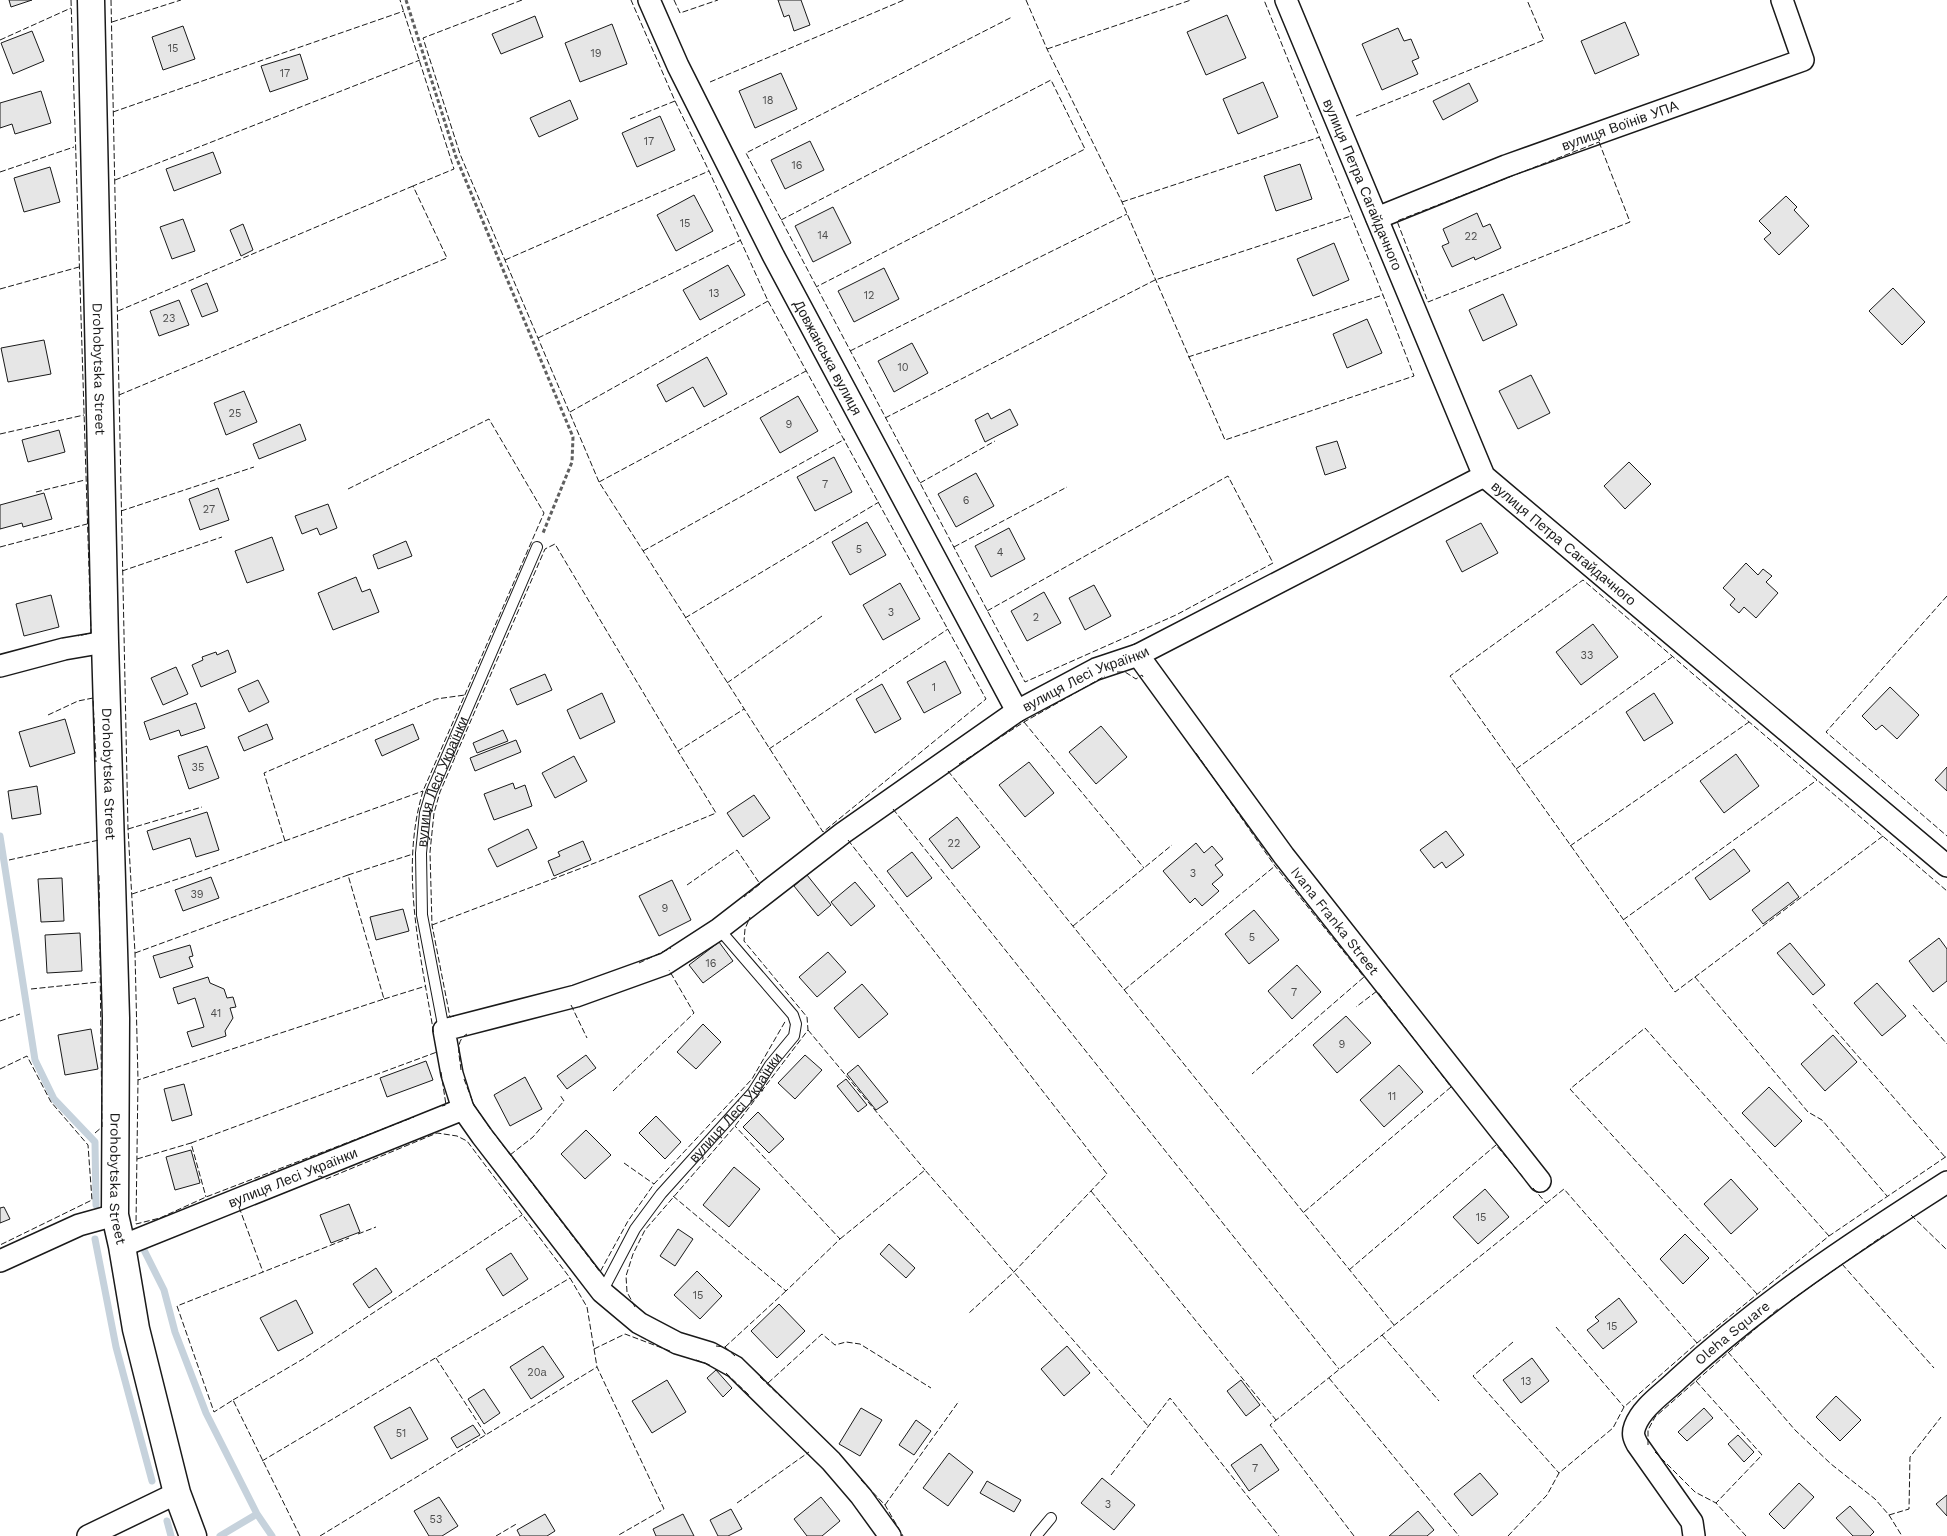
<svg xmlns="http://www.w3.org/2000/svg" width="1947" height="1536" font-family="'Work Sans',sans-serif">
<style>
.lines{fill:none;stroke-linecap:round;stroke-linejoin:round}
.stream{stroke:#c6d2dc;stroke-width:7}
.building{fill:#e6e6e6;stroke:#1a1a1a}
.service-casing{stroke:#1a1a1a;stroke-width:12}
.minor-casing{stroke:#1a1a1a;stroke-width:24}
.tertiary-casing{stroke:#1a1a1a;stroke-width:29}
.path{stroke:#5f5f5f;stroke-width:3;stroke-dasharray:4 2.5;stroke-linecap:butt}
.service{stroke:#fff;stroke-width:10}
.minor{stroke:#fff;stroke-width:21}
.tertiary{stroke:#fff;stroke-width:26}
.fence{stroke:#1a1a1a;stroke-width:1;stroke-dasharray:6 2.5;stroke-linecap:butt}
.labels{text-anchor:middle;stroke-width:4;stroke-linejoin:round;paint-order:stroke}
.number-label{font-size:11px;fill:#4d4d4d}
.street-label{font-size:14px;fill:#1a1a1a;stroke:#fff}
</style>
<rect width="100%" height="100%" fill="#fff"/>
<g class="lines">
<path class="stream" d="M0,836L35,1060L54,1099L95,1142L96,1205
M95,1239L116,1347L152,1481
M144,1250L164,1290L175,1332L206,1413L257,1514L272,1536
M167,1521L171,1536
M220,1536L257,1514"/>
</g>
<path class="building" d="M9,0H32L11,7Z
M778,0H801L810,25L794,31L789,15L784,17Z
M1227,15L1246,58L1206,75L1187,32Z
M535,16L543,37L501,54L492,34Z
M1625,22L1639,55L1595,74L1581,41Z
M612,24L627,64L580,82L565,43Z
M183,26L195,59L163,70L152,37Z
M1398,28L1404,41L1411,39L1419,58L1412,61L1418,74L1382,90L1362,44Z
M32,31L44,61L13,74L1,43Z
M300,54L308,79L270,92L261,66Z
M781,73L797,109L755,128L739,91Z
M1263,82L1278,117L1238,134L1223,99Z
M1469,83L1478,101L1443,120L1433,101Z
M41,91L51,123L15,134L12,124L0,128V103Z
M570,100L578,119L539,137L530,118Z
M660,116L675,150L637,167L622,133Z
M810,141L824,170L785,189L771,160Z
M213,152L221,173L174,191L166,169Z
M1300,164L1312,199L1276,211L1264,176Z
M50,167L60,202L24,212L14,178Z
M694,195L713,231L676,251L657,215Z
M1786,196L1797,207L1794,210L1809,226L1779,255L1764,239L1771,233L1759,221Z
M833,207L851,243L813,262L795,226Z
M1477,213L1483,227L1490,224L1501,248L1475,260L1474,257L1452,267L1442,246L1449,243L1443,229Z
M183,219L195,251L172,259L160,227Z
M243,224L253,250L241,256L230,230Z
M1334,243L1349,280L1313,296L1297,259Z
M728,265L745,295L700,320L683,290Z
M884,268L899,299L854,322L838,291Z
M207,283L218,311L202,317L191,290Z
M1893,288L1925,322L1902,345L1869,311Z
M1503,294L1517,325L1483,341L1469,310Z
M179,300L189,325L159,336L150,311Z
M1367,319L1382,353L1347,368L1333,334Z
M44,340L51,374L8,382L1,348Z
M912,343L928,373L894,392L878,361Z
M707,357L727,394L704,407L693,387L666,402L657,385Z
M1531,375L1550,413L1518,429L1499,391Z
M244,391L257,422L226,435L214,403Z
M798,396L818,431L780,453L760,418Z
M1010,409L1018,425L985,442L975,420L988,413L991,419Z
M300,424L306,440L259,459L253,444Z
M59,430L65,452L28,462L22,440Z
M1337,441L1346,468L1325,475L1316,447Z
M834,457L852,492L815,511L797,477Z
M1629,462L1651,484L1625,509L1604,486Z
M976,473L994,506L956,527L938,494Z
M218,488L229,520L200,530L189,499Z
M44,493L52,519L23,527L22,523L0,529V505Z
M328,504L337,528L320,535L317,528L302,534L295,516Z
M867,522L886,555L850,575L832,542Z
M1481,523L1498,553L1462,572L1446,541Z
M1009,528L1025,559L991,577L975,546Z
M272,537L284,570L247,583L235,551Z
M406,541L412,556L378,569L373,555Z
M1746,563L1758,575L1763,569L1772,576L1766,582L1778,593L1756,618L1744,607L1739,613L1730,605L1735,599L1723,588Z
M356,577L362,592L370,589L379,612L333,630L318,593Z
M900,583L920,619L883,640L863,605Z
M1094,585L1111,616L1085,630L1069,598Z
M1044,592L1061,623L1027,641L1011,611Z
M51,595L59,627L24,636L16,604Z
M1593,624L1618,657L1581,685L1556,652Z
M228,650L236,672L201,687L192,665L203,660L202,657L216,652L217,655Z
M945,661L961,693L924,713L907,682Z
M176,667L188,694L163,705L151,678Z
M545,674L552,690L517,705L510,689Z
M258,680L269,702L249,712L238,689Z
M882,684L901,719L875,733L856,699Z
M1890,687L1919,715L1897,739L1882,725L1876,730L1862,716Z
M602,693L615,722L580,739L567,710Z
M1654,693L1673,723L1644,741L1626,712Z
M196,703L205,728L181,736L179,730L150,740L144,722Z
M65,719L75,753L30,767L19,732Z
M267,724L273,739L244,751L238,737Z
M413,724L419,739L382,756L375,740Z
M1101,726L1127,757L1096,784L1069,752Z
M503,730L508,741L477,753L473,743Z
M516,740L521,752L475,771L470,758Z
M207,746L219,778L189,789L178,756Z
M1736,754L1759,786L1724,813L1700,781Z
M574,756L587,781L555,798L542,773Z
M1029,762L1054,793L1025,817L999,785Z
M1947,767V791L1935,780Z
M513,783L515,789L525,785L532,806L494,820L484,794Z
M37,786L41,814L12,819L8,791Z
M754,795L770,818L743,837L727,813Z
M207,812L219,850L196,857L190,838L153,850L147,831Z
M957,817L980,847L952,869L929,839Z
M528,829L537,848L497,867L488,849Z
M1446,831L1464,855L1446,868L1442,862L1434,868L1420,850Z
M583,841L591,860L554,876L548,861L560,856L558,852Z
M1196,843L1204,853L1212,846L1223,859L1215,865L1223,875L1212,884L1219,891L1202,906L1195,898L1190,903L1163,871Z
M1734,849L1750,871L1710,900L1695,878Z
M912,852L932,878L907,897L887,871Z
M807,875L831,905L818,916L794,886Z
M211,877L219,898L183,911L175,890Z
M62,878L64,921L41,922L38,879Z
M672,880L691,920L659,936L639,896Z
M855,882L875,906L851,926L831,902Z
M1788,882L1799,897L1763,924L1752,910Z
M403,909L409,931L376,940L370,917Z
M1254,910L1279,940L1249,964L1225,934Z
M80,933L82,971L47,973L45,935Z
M1939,938L1947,949V981L1933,992L1909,961Z
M719,942L733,961L703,983L689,965Z
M1790,943L1825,985L1813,995L1777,953Z
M190,945L193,956L189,957L193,967L160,978L153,956Z
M828,952L846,972L817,997L799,977Z
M1297,965L1321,992L1292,1019L1268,991Z
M208,977L210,983L224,989L227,998L233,997L236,1007L230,1008L233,1018L225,1031L226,1036L192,1047L187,1032L204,1027L195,998L178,1004L173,988Z
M1877,983L1906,1016L1882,1036L1854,1003Z
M862,984L888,1014L859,1038L834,1008Z
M1346,1016L1371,1043L1337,1073L1313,1045Z
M703,1024L721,1042L696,1069L677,1052Z
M91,1029L98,1069L65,1075L58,1035Z
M1833,1035L1857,1062L1825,1091L1801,1064Z
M586,1055L596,1068L567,1089L557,1076Z
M805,1055L822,1070L795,1099L778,1083Z
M426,1061L433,1080L387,1097L380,1078Z
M858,1065L888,1102L876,1110L847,1074Z
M1399,1065L1423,1092L1384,1127L1360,1100Z
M525,1077L542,1109L510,1126L494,1095Z
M846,1079L867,1105L858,1112L837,1086Z
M184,1084L192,1115L172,1121L164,1089Z
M1769,1087L1802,1121L1775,1147L1742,1113Z
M758,1112L784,1139L769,1153L743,1127Z
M656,1116L681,1142L665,1159L639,1133Z
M586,1130L611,1155L585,1179L561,1154Z
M191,1150L200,1183L175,1190L166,1157Z
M734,1167L760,1189L729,1227L703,1205Z
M1731,1179L1758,1209L1731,1234L1704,1204Z
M1485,1189L1509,1217L1478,1244L1453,1217Z
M349,1204L360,1232L331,1243L320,1215Z
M4,1207L10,1219L0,1223V1208Z
M678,1229L693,1239L675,1266L660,1256Z
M1685,1234L1709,1258L1683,1284L1660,1259Z
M889,1244L915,1268L906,1278L880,1254Z
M511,1253L528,1279L503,1296L486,1269Z
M376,1268L392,1292L369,1308L353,1284Z
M697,1271L722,1296L700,1319L674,1295Z
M1619,1298L1637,1322L1603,1349L1587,1330L1599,1321L1595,1317Z
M296,1300L313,1333L278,1351L260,1318Z
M779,1304L805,1331L777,1358L751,1331Z
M543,1346L564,1377L531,1399L510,1367Z
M1067,1346L1090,1373L1064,1396L1041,1369Z
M1532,1358L1549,1381L1521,1403L1503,1380Z
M716,1370L732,1388L723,1397L707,1378Z
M667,1380L686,1412L652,1433L632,1401Z
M1241,1380L1260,1405L1246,1416L1227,1391Z
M484,1389L500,1413L484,1424L468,1399Z
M1836,1396L1861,1420L1840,1441L1816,1417Z
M410,1407L428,1439L391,1459L374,1427Z
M861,1408L882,1420L860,1456L839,1444Z
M1704,1408L1713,1418L1687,1441L1678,1432Z
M916,1420L931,1431L914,1455L899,1445Z
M473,1425L480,1435L457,1448L451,1438Z
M1738,1435L1754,1452L1744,1462L1728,1444Z
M1261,1444L1279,1470L1249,1491L1231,1465Z
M949,1453L973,1472L948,1506L923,1488Z
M1480,1473L1498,1494L1472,1516L1454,1494Z
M1102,1478L1135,1505L1114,1530L1081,1503Z
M987,1481L1021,1500L1014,1512L980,1493Z
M1799,1483L1814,1497L1784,1529L1769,1514Z
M1947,1495V1516L1936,1504Z
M439,1497L458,1526L442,1536H429L414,1511Z
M821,1497L840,1521L822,1536H807L794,1519Z
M1850,1506L1874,1532L1870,1536H1853L1836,1518Z
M731,1509L742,1529L728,1536H718L710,1520Z
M1418,1511L1434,1530L1427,1536H1389Z
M545,1514L555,1531L547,1536H520L517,1530Z
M683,1514L694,1536H656L653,1529Z"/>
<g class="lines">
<g class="service-casing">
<g id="service">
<path id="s1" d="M444,1030L422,915L421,853L425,813L431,793L537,547"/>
<path id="s2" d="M602,1292L635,1229L661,1194L753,1092L770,1065L794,1036L796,1024L793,1015L719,929"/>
<path d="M1036,1536L1051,1518"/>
</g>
</g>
<g class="minor-casing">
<g id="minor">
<path id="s3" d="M649,0L678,66L773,255L1017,711"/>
<path id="s4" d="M1286,0L1484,476L1947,866"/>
<path id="s5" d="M1377,218L1506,166L1803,60L1782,0"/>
<path id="s6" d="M1138,655L1284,856L1540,1181"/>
<path d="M0,666L64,649L105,642"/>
<path id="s7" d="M463,1109L452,1074L444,1030L576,996L665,964L719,929L843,833L1017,711L1096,669L1138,655L1484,476"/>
<path id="s8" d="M122,1246L463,1109L482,1136L602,1292L639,1323L677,1343L710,1353L735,1367L831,1461L861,1496L890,1536"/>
<path d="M0,1261L79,1225L115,1215"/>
<path d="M88,1536L177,1493"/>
<path id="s9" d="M1694,1536L1692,1522L1637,1444C1634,1438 1632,1434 1635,1426C1642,1407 1664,1393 1678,1379C1760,1303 1853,1242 1947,1182"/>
</g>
</g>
<g class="tertiary-casing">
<g id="tertiary">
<path id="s10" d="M91,0L105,642L116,1018L115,1215L122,1246L136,1329L177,1493L193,1536"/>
</g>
</g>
<path class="path" d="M406,0L456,157L573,437L572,462L543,533"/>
<use href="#service" class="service"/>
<use href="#minor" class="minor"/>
<use href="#tertiary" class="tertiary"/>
<path class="fence" d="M71,0L91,633L78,636
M111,0L128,829L135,953L138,1080L136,1224L160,1218L206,1197L414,1117
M522,0L423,38L460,154L599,482L823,832L986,699L768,301L709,171L675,101L631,0
M674,0L680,13L718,0
M1026,0L1047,49L1122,202L1225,440L1414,376L1383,295L1264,0
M112,22L181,0
M0,40L71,8
M1047,49L1191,0
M710,82L904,0
M113,112L404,11
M1356,116L1544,40L1527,0
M630,119L675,101
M1599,142L1630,222L1428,302L1397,221Z
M0,172L74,147
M115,180L420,60
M1122,202L1320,137
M781,220L1051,80L1085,149L816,287
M505,260L709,171
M0,289L79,267
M118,311L413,186
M538,338L741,240
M850,351L1127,214
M1188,357L1383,295
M119,395L447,258L413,186L454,169L400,0
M570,412L768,301
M885,418L1155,280L1351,216
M0,434L84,415
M599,482L806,371
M920,483L995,441
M348,489L489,419L544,513L423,791C399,871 421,955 434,1035
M36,492L85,480
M121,511L254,467
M0,547L87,524
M954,547L1067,487
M643,551L845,439
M122,571L222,537
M1947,596L1826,732L1947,836
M987,611L1228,476L1273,563L1176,615L1025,682L746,153L1012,17
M685,618L879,502
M1117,672H1125L1136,679L1142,675L1143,677
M727,683L822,616
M48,715L78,701L93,698L96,762
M1024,722L1144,868
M769,749L948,629
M1196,753L1275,866L1364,977L1252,1074
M959,764L1024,722L1105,676
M1516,769L1672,657
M948,771L1394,1325
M893,809L1339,1369
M128,829L202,807
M1883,836L1675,992L1450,676L1583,580L1947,891
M848,840L1107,1174L1013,1273L969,1313
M285,841L264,773L436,699L465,695
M1570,846L1749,722
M9,860L99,840
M348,875L413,854
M687,885L737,850L760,884L744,897
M132,894L196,873L423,791
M1623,920L1817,780
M432,925L600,861L716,813L678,751
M1073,926L1172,845
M135,953L348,875L384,999L138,1080
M639,963L671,948
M1695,977L1808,1112L1822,1120L1887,1196
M31,989L99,982
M1124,990L1275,866
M384,999L426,986
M1813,1004L1945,1157
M571,1005L587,1038
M1913,1005L1947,1044
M454,1016L450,1017L432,925L430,852L434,813L440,792L545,549L555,544L678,751L744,709
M0,1021L20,1014
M808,1030L925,1170
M0,1069L27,1056L51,1102L88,1145L92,1200L0,1245
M461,1070C460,1057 454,1041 467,1034
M441,1072L446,1105L442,1106
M464,1079L474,1105L492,1131L600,1272L628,1221L654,1184L752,1079L786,1020
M613,1091L694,1013L669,970
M95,1133L102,1127L99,874
M191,1143L437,1052
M510,1155L533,1137L564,1101L560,1095
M137,1159L191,1143L206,1197
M624,1163L654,1184
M318,1177L320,1176L326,1179L437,1133L457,1136L467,1141L570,1278L587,1307L597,1367L664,1509L617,1536
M1533,1188L1546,1203
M1091,1191L1276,1420
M673,1196L786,1291L840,1239L735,1126
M239,1207L263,1272
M1304,1212L1451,1087L1377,991L1356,1007
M1911,1215L1947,1250
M358,1234L376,1227
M840,1239L925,1170L1148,1426
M1842,1264L1934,1368
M1349,1270L1496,1145L1523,1177
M1757,1294L1570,1089L1645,1028L1829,1236
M1790,1301L1884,1235
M635,1307L627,1292L626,1276L633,1254L645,1230L735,1126L808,1030L807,1017L744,941L745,929L750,917
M1556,1327L1624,1407
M1382,1335L1439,1401
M1513,1342L1473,1376L1559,1473
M716,1346L725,1347L735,1356
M725,1347L786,1291
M594,1349L625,1334L670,1351
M1728,1352L1795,1430L1831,1464L1875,1499L1889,1515L1902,1536
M436,1358L486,1435
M696,1360L710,1365
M726,1373L749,1395
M760,1377L782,1398
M1329,1378L1459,1536
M1696,1381L1762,1455L1716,1503
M768,1383L822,1334L835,1345L846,1342L860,1344L931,1388
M233,1400L303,1359L522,1215
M1648,1445V1430L1655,1417L1779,1308
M1655,1452L1695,1492L1716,1503L1746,1536
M262,1461L570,1278
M1111,1475L1170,1398L1279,1536
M861,1480L885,1505L903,1536
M737,1503L809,1452
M885,1505L959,1401
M1889,1515L1909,1509L1910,1457L1941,1417
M300,1536L233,1400L214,1412L177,1306L349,1238
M320,1536L597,1367
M496,1536L518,1523
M1354,1536L1270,1425L1564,1189L1697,1343
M1508,1536L1547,1495L1559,1473L1613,1428L1624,1407L1697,1343L1829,1236L1947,1156"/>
</g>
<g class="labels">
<g class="number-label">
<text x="173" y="52">15</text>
<text x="596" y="57">19</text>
<text x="285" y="77">17</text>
<text x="768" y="104">18</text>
<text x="649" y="145">17</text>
<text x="797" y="169">16</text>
<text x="685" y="227">15</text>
<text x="823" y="239">14</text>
<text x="1471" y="240">22</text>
<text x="714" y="297">13</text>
<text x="869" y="299">12</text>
<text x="169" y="322">23</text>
<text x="903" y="371">10</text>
<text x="235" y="417">25</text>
<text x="789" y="428">9</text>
<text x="825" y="488">7</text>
<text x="966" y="504">6</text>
<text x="209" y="513">27</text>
<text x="859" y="553">5</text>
<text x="1000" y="556">4</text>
<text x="891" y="616">3</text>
<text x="1036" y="621">2</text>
<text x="1587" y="659">33</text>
<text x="934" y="691">1</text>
<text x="198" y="771">35</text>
<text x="954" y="847">22</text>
<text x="1193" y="877">3</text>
<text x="197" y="898">39</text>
<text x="665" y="912">9</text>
<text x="1252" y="941">5</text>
<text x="711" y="967">16</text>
<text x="1294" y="996">7</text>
<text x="216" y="1017">41</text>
<text x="1342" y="1048">9</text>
<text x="1392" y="1100">11</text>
<text x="1481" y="1221">15</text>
<text x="698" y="1299">15</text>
<text x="1612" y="1330">15</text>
<text x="537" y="1376">20а</text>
<text x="1526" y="1385">13</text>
<text x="401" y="1437">51</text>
<text x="1255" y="1472">7</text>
<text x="1108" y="1508">3</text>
<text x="436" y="1523">53</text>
</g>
<g class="street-label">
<text dy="5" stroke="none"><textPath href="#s5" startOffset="260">вулиця Воїнів УПА</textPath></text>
<text dy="5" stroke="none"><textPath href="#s4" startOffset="200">вулиця Петра Сагайдачного</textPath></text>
<text dy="5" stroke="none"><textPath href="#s3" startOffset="400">Довжанська вулиця</textPath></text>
<text dy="5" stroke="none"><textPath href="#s10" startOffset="369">Drohobytska Street</textPath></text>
<text dy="5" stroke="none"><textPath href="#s4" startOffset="620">вулиця Петра Сагайдачного</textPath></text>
<text dy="5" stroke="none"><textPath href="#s7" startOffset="822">вулиця Лесі Українки</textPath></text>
<text dy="5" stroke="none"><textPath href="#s10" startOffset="774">Drohobytska Street</textPath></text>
<text dy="5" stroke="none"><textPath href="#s1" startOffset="254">вулиця Лесі Українки</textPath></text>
<text dy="5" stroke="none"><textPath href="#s6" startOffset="331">Ivana Franka Street</textPath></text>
<text dy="5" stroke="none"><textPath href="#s2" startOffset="229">вулиця Лесі Українки</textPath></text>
<text dy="5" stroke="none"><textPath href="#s10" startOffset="1179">Drohobytska Street</textPath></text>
<text dy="5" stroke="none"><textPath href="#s8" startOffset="184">вулиця Лесі Українки</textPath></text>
<text dy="5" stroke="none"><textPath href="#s9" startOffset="264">Oleha Square</textPath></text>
</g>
</g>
</svg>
